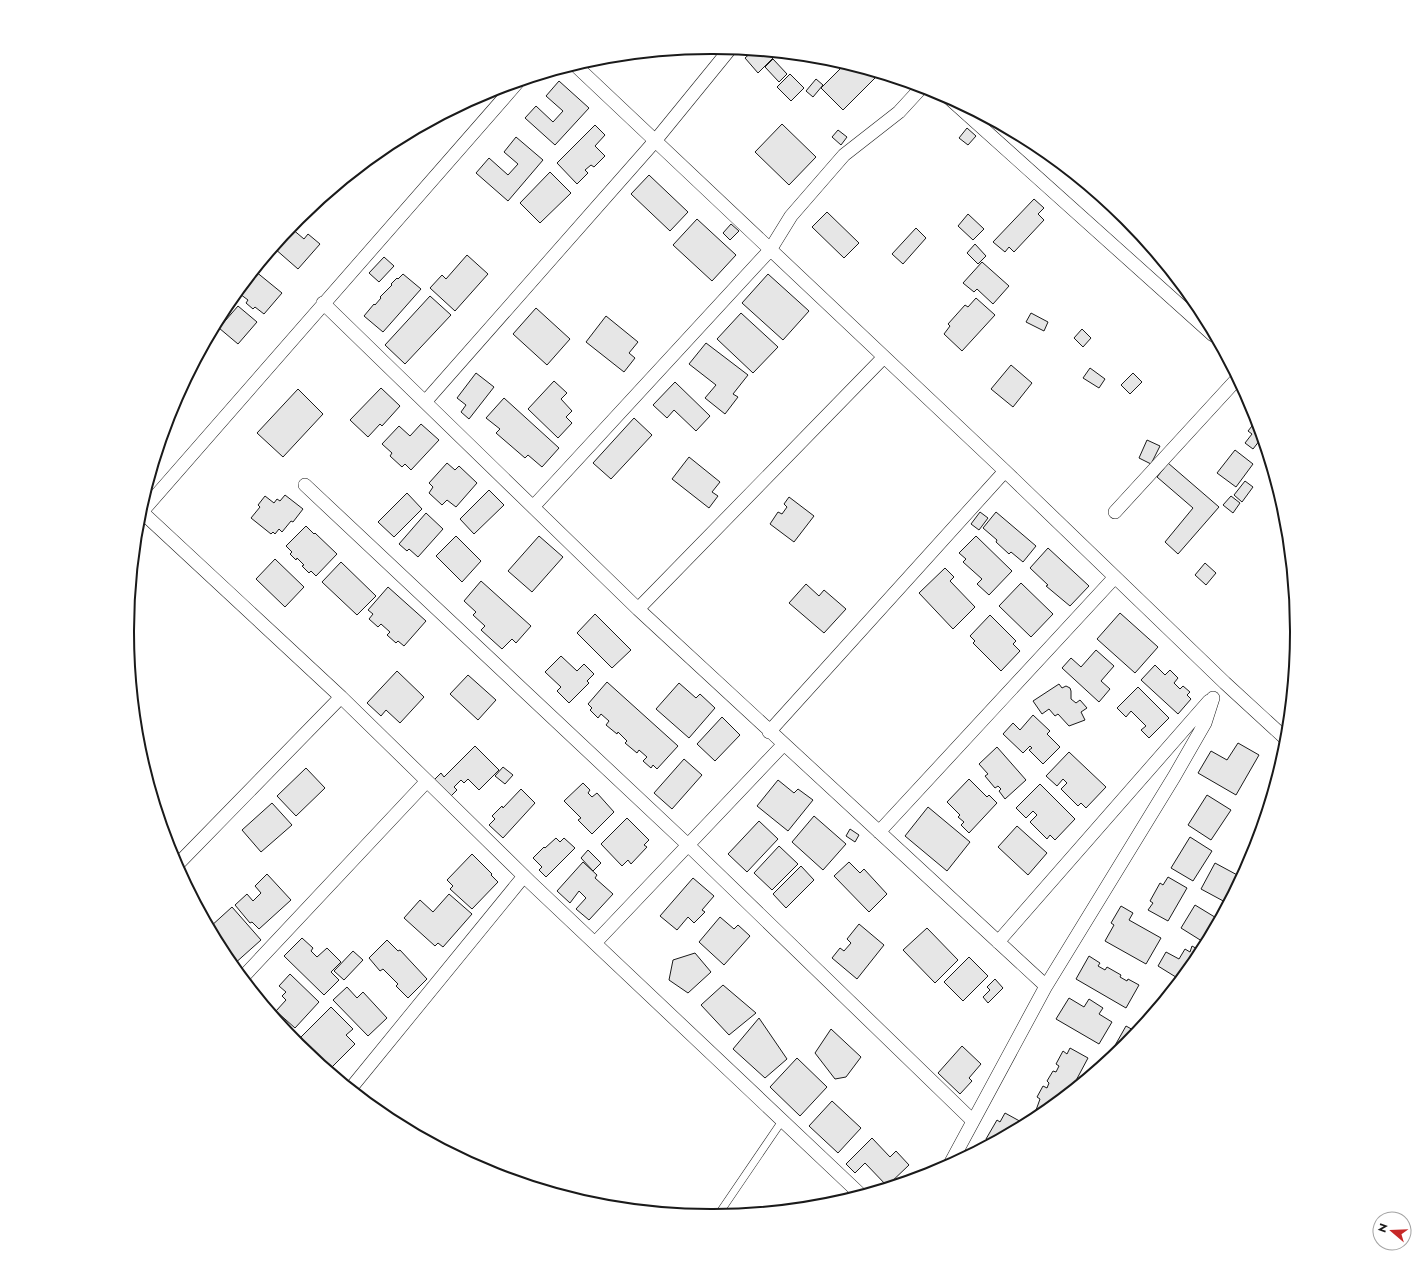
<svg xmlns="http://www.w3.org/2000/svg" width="1424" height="1263" font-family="Jost,sans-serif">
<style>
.building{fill:#e6e6e6;stroke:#1a1a1a}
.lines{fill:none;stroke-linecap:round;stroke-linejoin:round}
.lane-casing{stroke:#1a1a1a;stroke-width:8}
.street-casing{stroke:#1a1a1a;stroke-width:14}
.lane{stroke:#fff;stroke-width:7}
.street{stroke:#fff;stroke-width:13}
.rim{fill:none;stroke:#1a1a1a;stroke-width:2}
</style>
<rect width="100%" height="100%" fill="#fff"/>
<path class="building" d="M753,51L773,53L775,56L758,73L745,58Z
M773,59L787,74L779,82L765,67Z
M845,64L879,74L843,110L821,88Z
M790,74L804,88L791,101L777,87Z
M816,79L823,85L813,97L806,91Z
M559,81L589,108L555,145L525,118L536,106L553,122L563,111L546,96Z
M782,124L816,157L789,185L755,152Z
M595,125L605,135L595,146L605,156L594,167L591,165L585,170L588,173L577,184L557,163Z
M967,128L976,136L968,145L959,138Z
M838,130L847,137L841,145L832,137Z
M516,137L543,160L508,201L476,173L489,158L508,175L518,164L504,152Z
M550,172L571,193L540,223L520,203Z
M649,175L688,212L670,231L631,194Z
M1034,199L1044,208L1038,214L1044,220L1014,252L1009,247L1005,252L993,242Z
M827,212L859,243L844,258L812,227Z
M968,214L984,229L973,240L958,226Z
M697,219L736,255L712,281L673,245Z
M731,224L739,231L730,240L723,233Z
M291,228L304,239L308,234L320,244L298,269L274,248Z
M916,228L926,238L903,264L892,254Z
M975,244L986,256L978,264L967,253Z
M467,255L488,274L455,311L430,288L442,275L446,279Z
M384,257L394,266L379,282L369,273Z
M982,262L1009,286L993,304L977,289L974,292L963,283Z
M255,271L282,293L264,314L255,307L253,309L246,303L248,300L240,294L238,296L236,295Z
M403,274L421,289L383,332L364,316L374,304L375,305L381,298L380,297L392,285L391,284L397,278L398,279Z
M768,274L809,311L783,340L742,303Z
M430,296L451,315L405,364L385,345Z
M976,298L995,315L962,351L944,334L950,326L948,324L965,305L968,307Z
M238,306L257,322L238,344L219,328Z
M536,308L570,339L547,365L513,334Z
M741,313L778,347L753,373L717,339Z
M1031,313L1048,322L1044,331L1026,322Z
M606,316L638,342L629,353L635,358L624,372L586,342Z
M1082,329L1091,338L1083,347L1074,338Z
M706,343L748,375L733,394L738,397L725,414L705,398L716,385L689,364Z
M1011,365L1032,383L1013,407L991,389Z
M1090,368L1105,379L1099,388L1083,378Z
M476,373L494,387L469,419L461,412L466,405L457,398Z
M1133,373L1142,382L1130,394L1121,385Z
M554,381L567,393L561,399L572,411L566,417L572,423L558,438L528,409Z
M675,382L710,416L696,431L674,410L667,418L653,405Z
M381,388L400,406L382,426L380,424L368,437L350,420Z
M298,389L323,414L283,457L257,433Z
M504,398L559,448L542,467L528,455L525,458L496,433L500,429L486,418Z
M634,418L652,435L611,479L593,463Z
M1256,421L1262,441L1260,440L1253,449L1245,443L1252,434L1248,431Z
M421,424L439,440L411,470L405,464L402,467L390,456L392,453L382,444L399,426L410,436Z
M1147,440L1160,446L1151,464L1139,458Z
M1235,450L1253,464L1236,487L1217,473Z
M689,457L720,482L712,492L718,496L709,508L672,479Z
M447,463L455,470L459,466L477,483L456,507L447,500L442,505L429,493L433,487L429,483Z
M1168,463L1219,507L1178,554L1165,542L1193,508L1157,477Z
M1245,481L1253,487L1242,502L1234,495Z
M489,490L504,505L474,534L460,519Z
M407,493L422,509L394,537L378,522Z
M285,495L303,509L293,522L291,521L282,532L279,529L275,534L273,532L271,534L251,518L260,507L258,505L265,496L274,503L277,499L280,501Z
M1231,496L1240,503L1233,513L1223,505Z
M789,497L814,516L794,542L770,524L778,512L782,514L787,507L784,504Z
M980,512L988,518L979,530L971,524Z
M996,512L1036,546L1023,562L1011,552L1009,554L996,542L997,540L983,528Z
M426,513L443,529L418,557L409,549L407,551L399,544Z
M306,526L314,534L315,533L337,554L316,576L311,571L309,573L302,566L304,565L297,558L296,560L290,554L292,552L286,546Z
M456,536L481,561L462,582L436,556Z
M539,536L563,557L532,592L508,571Z
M976,536L1012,571L989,595L977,584L982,579L963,562L966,559L959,553Z
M1048,548L1089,586L1070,606L1046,586L1048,585L1030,568Z
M275,559L304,587L285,607L256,579Z
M341,562L376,596L357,615L322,582Z
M1205,563L1216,573L1206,585L1195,575Z
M945,568L954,577L950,581L975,607L953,629L919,593Z
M481,581L531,626L516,643L512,639L502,649L481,630L485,626L473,615L476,612L464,601Z
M1021,583L1053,614L1031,637L999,606Z
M806,584L819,596L824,590L846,609L824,633L789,603Z
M388,587L426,621L404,646L398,641L396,643L387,635L390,632L381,624L378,627L369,619L373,614L368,610Z
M1120,613L1158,647L1135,673L1097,639Z
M595,614L631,650L612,668L577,633Z
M990,615L1016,641L1013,644L1020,651L1001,671L973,643L975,641L970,636Z
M1096,650L1114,666L1101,681L1110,689L1099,702L1062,668L1071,658L1081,667Z
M561,656L577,671L584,664L594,674L587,681L589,683L569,703L557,691L561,687L545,672Z
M1155,665L1165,675L1170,670L1178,678L1174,683L1180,689L1183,686L1190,692L1187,695L1191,699L1178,714L1141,680Z
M397,671L424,697L400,723L386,710L381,716L367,703Z
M468,675L496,700L478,720L450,694Z
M607,682L678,746L657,769L653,765L651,768L643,761L647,757L639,750L637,753L625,743L627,741L618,732L617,734L606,725L609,721L601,714L598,718L590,710L592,708L588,704Z
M679,683L696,698L700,694L715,708L689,738L656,709Z
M1059,684L1062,688L1066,686L1070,688L1071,691V699L1076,703L1080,700L1087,708L1081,712L1085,720L1069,726L1058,714L1055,716L1049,709L1042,714L1033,701Z
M1138,687L1169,718L1149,738L1141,730L1146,726L1131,711L1126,717L1117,708Z
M1033,715L1050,731L1047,734L1060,747L1043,764L1029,750L1032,748L1030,746L1023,753L1003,734L1013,723L1020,730Z
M722,717L740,735L715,761L697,744Z
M1238,743L1259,755L1236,795L1198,773L1211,751L1227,760Z
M475,746L499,770L479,790L468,779L464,783L461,780L454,787L457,790L450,797L433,781L441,773L444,777Z
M997,747L1026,780L1005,799L999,791L1001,789L998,786L995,788L985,776L988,774L979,764Z
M1069,752L1106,787L1086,808L1081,803L1078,806L1061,789L1067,783L1063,779L1057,786L1046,776Z
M684,759L702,775L672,809L654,793Z
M503,767L513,775L505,784L495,776Z
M306,768L325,788L296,816L277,796Z
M969,779L987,797L989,795L997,803L969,833L961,825L964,822L958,817L960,815L947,802Z
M778,780L794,793L798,789L813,800L788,831L757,806Z
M583,783L590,790L588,793L592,797L597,793L614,812L592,834L578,820L581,818L564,801Z
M1040,784L1075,819L1055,840L1050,835L1047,839L1030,822L1037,815L1033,811L1026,818L1016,808Z
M521,789L535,803L503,838L489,825L495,819L492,816L502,806L503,808Z
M1207,795L1231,810L1211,840L1188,825Z
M272,803L292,825L261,852L242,830Z
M928,807L970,842L947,871L905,836Z
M814,816L846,844L823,870L792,842Z
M627,818L649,840L644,845L647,847L631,864L628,860L622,866L601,844Z
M759,821L778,839L747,872L728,854Z
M1017,826L1047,853L1028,875L998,847Z
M850,829L859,835L855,842L846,836Z
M1190,837L1212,851L1193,881L1171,868Z
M556,838L560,842L564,838L575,848L546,877L539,870L542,867L533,858L544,847L545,848Z
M779,846L798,864L772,890L754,873Z
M588,850L601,863L593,871L581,858Z
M472,854L492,874L491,875L498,882L472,909L450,889L453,886L447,880Z
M583,862L597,875L595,878L613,894L589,920L576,909L586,898L579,891L570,903L557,891Z
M849,862L860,873L864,869L887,894L869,912L834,876Z
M1215,863L1241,877L1227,903L1201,889Z
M801,866L814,880L786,908L773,894Z
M267,874L291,900L259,929L252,922L250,923L235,905L247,894L253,901L261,893L255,886Z
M1168,877L1187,888L1168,921L1148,910L1153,903L1150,901L1160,883L1163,885Z
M693,878L714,896L702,910L705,912L694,923L688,917L677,930L660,916Z
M449,894L472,914L443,947L438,943L435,946L404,918L420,900L433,912Z
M1195,905L1218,919L1205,943L1181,928Z
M1121,906L1133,913L1129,920L1161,938L1146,964L1105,941L1114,925L1111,923Z
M232,907L261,940L233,965L226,956L210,927Z
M720,917L734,929L738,925L750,936L724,965L699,942Z
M859,924L884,945L857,979L832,958L840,948L844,951L851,943L847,939Z
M927,928L958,960L935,983L903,950Z
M302,938L313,948L311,951L317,957L327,948L341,962L331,972L339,980L324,995L284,956Z
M387,940L398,951L400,950L427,979L408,998L396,986L398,984L383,969L380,971L369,958Z
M1192,946L1201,951L1198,956L1179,979L1158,966L1166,952L1179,959L1185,949L1190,952Z
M353,951L363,960L344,980L334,971Z
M695,953L711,972L688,993L669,980L673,960Z
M1089,956L1100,963L1098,966L1105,970L1107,967L1121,975L1120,977L1127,981L1128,979L1139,985L1126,1008L1076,979Z
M969,957L988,976L963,1001L944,982Z
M290,974L319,1002L295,1028L276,1011L286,1000L282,996L286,992L279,986Z
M995,979L1003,988L988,1003L983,997L990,990L987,987Z
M723,985L756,1013L729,1035L701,1005Z
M347,987L357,998L363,992L387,1018L368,1036L333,1000Z
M1069,998L1084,1007L1089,999L1103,1008L1099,1014L1112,1022L1099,1044L1056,1019Z
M331,1007L353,1029L346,1035L355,1044L329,1070L296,1042Z
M759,1018L787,1059L765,1078L733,1049Z
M1126,1026L1135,1031L1134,1032L1135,1033L1125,1045L1117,1051L1113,1049Z
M831,1029L861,1057L846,1077L835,1079L815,1053Z
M962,1046L981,1064L969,1078L972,1081L960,1094L938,1073Z
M1070,1048L1088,1058L1072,1088L1039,1115L1035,1113L1040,1099L1037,1097L1043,1086L1047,1088L1049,1083L1047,1081L1053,1071L1056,1072L1059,1066L1056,1064L1063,1051L1067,1054Z
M797,1058L827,1087L800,1116L770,1087Z
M832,1101L861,1128L838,1153L809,1126Z
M1005,1113L1025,1124L991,1142L986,1139L997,1120L1000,1122Z
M872,1138L890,1157L896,1151L909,1165L887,1186L865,1163L855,1173L846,1164Z"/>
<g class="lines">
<g class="lane-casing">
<path id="lane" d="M718,1215L782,1121"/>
</g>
<g class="street-casing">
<path id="street" d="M575,65L1005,471L1225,683L1286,739
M949,98L1213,335
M323,303L638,609L1046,986
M425,402L655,141L730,49
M305,485L688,845L973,1121
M533,507L770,250L791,216L844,155L899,112L922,87
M142,512L341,697L427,781
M1115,512L1237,379
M140,514L517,83
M638,609L884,357
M769,732L1005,471
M879,832L1115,577
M177,865L341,697
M998,942L1209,701
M595,943L783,745
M243,977L427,781L530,882L860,1194
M351,1088L524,876
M950,1164L1046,986L1174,777L1205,723L1213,698"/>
</g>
<use href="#lane" class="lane"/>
<use href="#street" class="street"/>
</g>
<path d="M0 0H1424V1263H0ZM711 54H713A577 577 0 0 1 1290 631V632A577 577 0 0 1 713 1209H711A577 577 0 0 1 134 632V631A577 577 0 0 1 711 54Z" fill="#fff" fill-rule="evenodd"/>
<path class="rim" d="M711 54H713A577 577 0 0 1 1290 631V632A577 577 0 0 1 713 1209H711A577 577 0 0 1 134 632V631A577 577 0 0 1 711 54Z"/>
<g transform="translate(1392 1231) rotate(289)"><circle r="19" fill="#ffffff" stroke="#a3a3a3"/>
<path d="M0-3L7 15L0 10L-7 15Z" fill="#c62828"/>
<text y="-6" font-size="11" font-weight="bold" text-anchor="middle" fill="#1a1a1a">N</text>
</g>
</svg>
